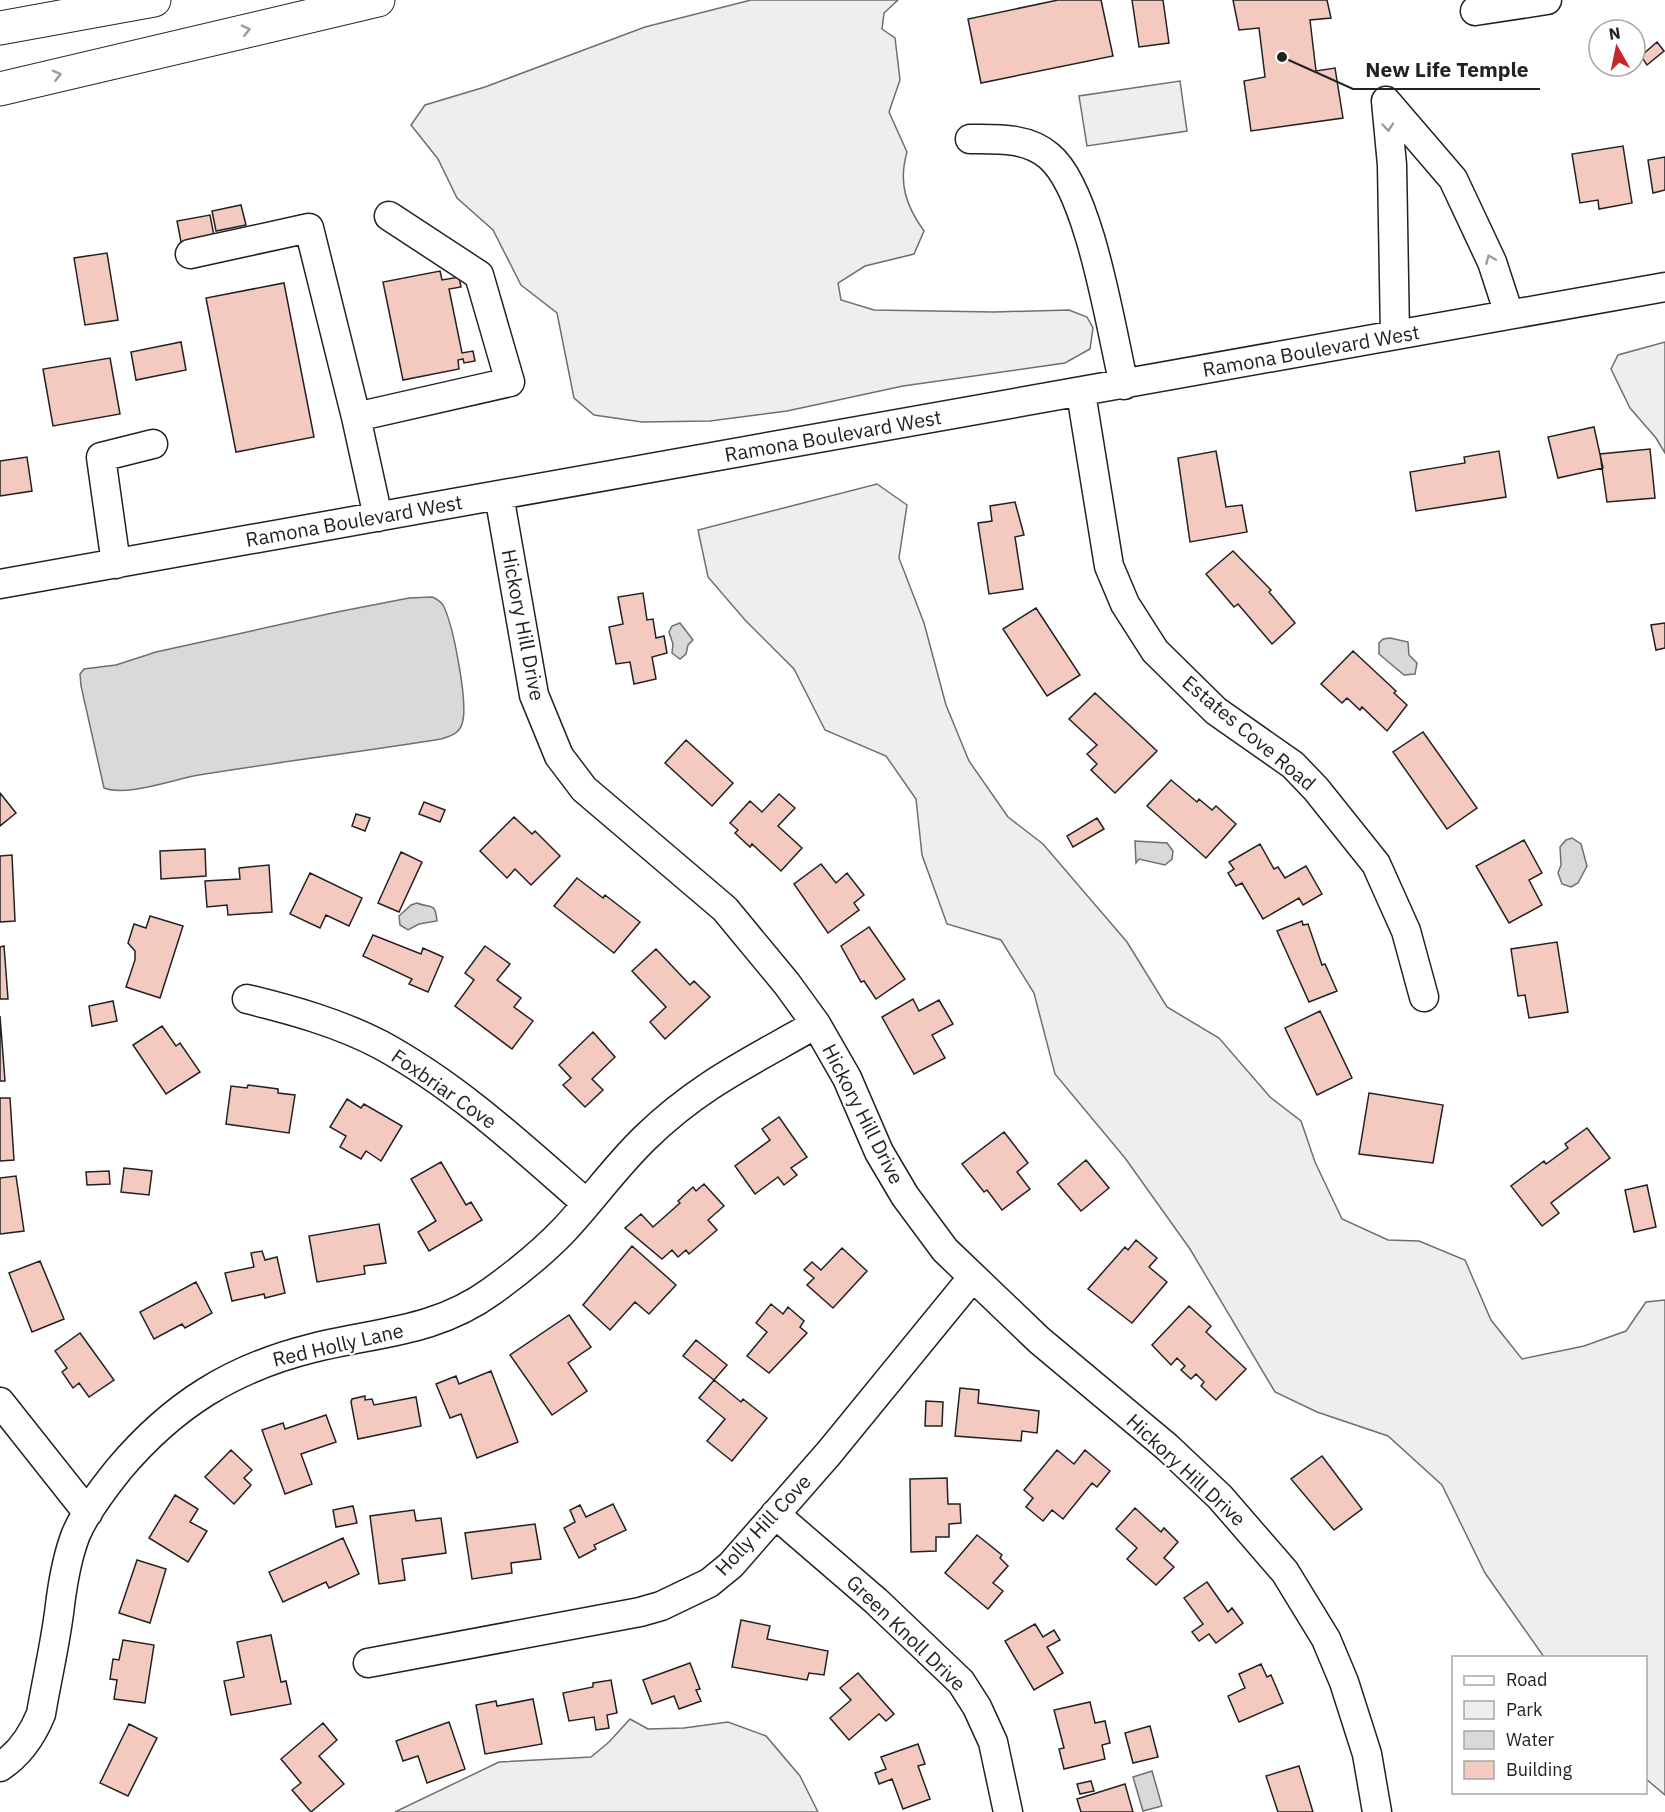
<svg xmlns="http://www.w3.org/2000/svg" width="1665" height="1812" font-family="'IBM Plex Sans',sans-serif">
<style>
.green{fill:#eee;stroke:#6f6f6f;stroke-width:1.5}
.water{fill:#d9d9d9;stroke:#6f6f6f;stroke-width:1.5}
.building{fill:#f3c9c0;stroke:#222;stroke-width:1.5}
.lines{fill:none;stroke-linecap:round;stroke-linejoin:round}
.minor-casing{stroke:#222;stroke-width:31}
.highway-casing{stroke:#222;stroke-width:35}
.minor{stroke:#fff;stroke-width:28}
.highway{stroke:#fff;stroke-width:33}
.oneway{stroke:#9c9c9c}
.labels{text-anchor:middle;stroke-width:4.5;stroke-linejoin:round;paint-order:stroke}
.street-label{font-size:20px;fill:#222;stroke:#fff}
.leader{fill:none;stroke:#222;stroke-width:2}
.callout-dot{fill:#222;stroke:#fff;stroke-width:2}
.callout-label{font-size:21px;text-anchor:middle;font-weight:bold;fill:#222;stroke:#fff;stroke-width:4.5;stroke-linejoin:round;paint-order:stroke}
</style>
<rect width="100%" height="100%" fill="#fff"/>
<path class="green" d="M751,0H898L884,13L882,29L895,38L900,80L889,112L907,152C898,183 906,206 924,231L914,254L865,266L838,283L841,300L874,310L994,312L1069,310L1087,317L1093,328L1090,349L1065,363L903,386L787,411L710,421L642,422L594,415L574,398L557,313L521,285L493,230L457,198L438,159L411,125L425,105L485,87L645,27Z
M1180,81L1187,131L1087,146L1079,96Z
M1665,342V453L1656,438L1630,408L1611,369L1618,355Z
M877,484L907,505L899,558L924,623L946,705L969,761L1008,817L1043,844L1127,942L1167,1007L1219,1038L1270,1097L1301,1121L1315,1162L1342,1219L1388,1240L1419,1241L1465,1260L1491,1320L1522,1359L1584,1346L1626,1331L1646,1302L1665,1300V1795L1646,1779V1658L1544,1657L1485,1573L1442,1485L1388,1436L1317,1412L1275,1392L1190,1249L1125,1158L1055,1074L1034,993L1001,940L947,924L922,855L916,799L886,756L825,730L794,669L745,620L708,577L698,530Z
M630,1719L648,1729L684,1728L728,1722L766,1736L800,1776L818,1812H395L499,1762L591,1757L609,1742Z"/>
<path class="water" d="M432,597C437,599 440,601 443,605C453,624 469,705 462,724C459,734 450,736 441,739C360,752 279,762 199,775C174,779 127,797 104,788L81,686L80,674L84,669L116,665L156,652L337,612L409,598Z
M680,623L693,640L688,645L686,654L680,659L672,653L673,644L669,632L672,626Z
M1390,638L1408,642L1409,655L1417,663L1415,674L1404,675L1379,654V643L1383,639Z
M1572,838L1581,844L1587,866L1578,883L1571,887L1562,884L1558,873L1561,865L1560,847L1566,840Z
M1135,841L1167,843L1173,851L1172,859L1165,865L1139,859L1136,863Z
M417,903C431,909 435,901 437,921L419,924L408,930L400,925L399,916L411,905Z
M1152,1771L1162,1806L1143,1811L1133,1777Z"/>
<path class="building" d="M1058,0H1101L1113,56L981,83L968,19Z
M1132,0H1163L1169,43L1139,47Z
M1233,0H1327L1331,18L1310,20L1316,71L1335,68L1343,118L1251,131L1244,81L1265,77L1259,28L1239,30Z
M1657,42L1664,51L1647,65L1641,56Z
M1623,146L1632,203L1599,209L1598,200L1580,203L1572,154Z
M1665,157V190L1653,193L1648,160Z
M241,205L246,225L216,231L212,211Z
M210,215L214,236L181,242L177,221Z
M107,253L118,320L85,325L74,258Z
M440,271L442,280L459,277L461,287L449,289L462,353L473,351L475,361L464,363L463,359L458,360L459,369L403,380L383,282Z
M284,283L314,437L236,452L206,298Z
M181,342L186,370L136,380L131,352Z
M110,358L120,414L53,426L43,369Z
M1594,427L1603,468L1558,478L1548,437Z
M1650,449L1655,498L1607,502L1600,454Z
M1216,451L1226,507L1242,505L1247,532L1190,542L1178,458Z
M1499,451L1506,497L1416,511L1410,472L1465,463L1464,457Z
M27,457L32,491L0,496V461Z
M1015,502L1024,535L1015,537L1023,589L989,594L978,523L992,521L990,506Z
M1233,551L1271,590L1269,592L1295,623L1272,644L1238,604L1234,607L1206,574Z
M643,593L647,620L653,619L656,638L664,636L667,653L652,657L656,679L634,684L630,662L616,664L609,627L623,624L618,597Z
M1036,608L1080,675L1047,696L1003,629Z
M1665,623V648L1656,650L1651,625Z
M1353,651L1396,691L1394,693L1407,705L1387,731L1362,707L1360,710L1347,698L1342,703L1321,684Z
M1095,693L1157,751L1115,793L1091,770L1097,764L1087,754L1097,745L1069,719Z
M1423,732L1477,808L1447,829L1393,752Z
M686,740L733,783L712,806L665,763Z
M1171,780L1197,802L1199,799L1212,810L1216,806L1236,824L1206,858L1147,806Z
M0,793L16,813L0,826Z
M779,794L795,808L778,826L802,848L781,871L752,844L750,847L735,833L738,830L730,823L750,801L762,812Z
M424,802L445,810L440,822L419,814Z
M356,814L370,818L365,831L352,826Z
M514,817L532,834L535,831L560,856L531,885L515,869L507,878L480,851Z
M1097,818L1104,829L1073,847L1067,836Z
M1524,840L1542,873L1529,880L1542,905L1509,923L1476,866Z
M1260,844L1274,869L1278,867L1285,878L1306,866L1322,894L1303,905L1299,898L1263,919L1242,883L1236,886L1228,873L1234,869L1229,862Z
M205,849L206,876L161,879L160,851Z
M401,852L422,862L399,912L378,903Z
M12,855L15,921L0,922V856Z
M821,864L836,883L847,873L864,895L854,903L859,910L828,933L794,884Z
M269,865L272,912L228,915L227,905L207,907L205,881L240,879L239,868Z
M310,873L362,898L349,926L326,915L320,928L290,914Z
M577,878L603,898L605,895L640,922L614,953L554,906Z
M150,916L183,926L160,998L126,987L135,960V951L128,943L134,924L146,928Z
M1302,921L1303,925L1308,924L1322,965L1325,964L1337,991L1309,1002L1277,931Z
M869,927L905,979L876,999L864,981L861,982L841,946Z
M373,935L421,954L423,948L443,957L428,992L409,984L412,979L363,956Z
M1557,942L1568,1012L1529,1018L1525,995L1518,996L1511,949Z
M4,946L8,999H0V947Z
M485,946L510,964L497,980L521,998L514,1007L533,1021L512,1049L455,1006L474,980L465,973Z
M656,949L690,985L694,981L710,997L665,1039L650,1022L666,1007L632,971Z
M913,999L919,1011L939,1000L953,1024L932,1035L945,1058L914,1074L882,1017Z
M113,1001L117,1021L92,1026L89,1006Z
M1320,1011L1352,1078L1317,1095L1285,1028Z
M0,1016L5,1081H0Z
M162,1026L176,1046L180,1043L200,1072L166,1094L133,1045Z
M593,1032L615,1057L592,1079L603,1090L585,1107L563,1085L571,1078L559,1065Z
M248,1085L278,1089V1093L295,1095L289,1133L226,1124L231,1086L247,1088Z
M1369,1093L1443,1105L1433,1163L1359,1154Z
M0,1098H10L14,1160L0,1161Z
M347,1099L361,1108L364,1104L402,1126L381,1161L366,1151L361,1159L340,1147L346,1136L330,1127Z
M779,1117L807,1157L791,1168L797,1175L784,1185L778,1177L755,1194L735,1166L770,1140L762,1129Z
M1587,1128L1610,1158L1551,1203L1559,1213L1542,1226L1511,1186L1544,1161L1546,1164L1568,1148L1565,1144Z
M1004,1132L1028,1163L1017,1172L1030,1189L1002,1210L987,1190L984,1192L962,1164Z
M1086,1160L1109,1188L1081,1211L1058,1184Z
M441,1162L466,1205L471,1202L482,1220L429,1251L418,1232L436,1221L411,1179Z
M124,1168L152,1171L149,1195L121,1192Z
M109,1171L110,1184L87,1185L86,1172Z
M16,1176L24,1231L0,1234V1178Z
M704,1184L724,1206L708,1220L717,1230L689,1254L686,1250L678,1257L672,1250L662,1259L625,1228L641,1214L653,1227L680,1203L678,1201L693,1187L696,1191Z
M1647,1185L1656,1227L1634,1232L1625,1190Z
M379,1224L386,1263L364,1266L365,1274L317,1282L309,1236Z
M1136,1240L1157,1258L1149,1267L1167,1282L1132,1323L1088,1289L1125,1247L1128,1250Z
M632,1246L676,1285L649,1314L635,1302L610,1330L583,1305Z
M842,1248L867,1271L833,1308L807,1285L814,1278L804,1270L812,1262L821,1270Z
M262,1251L265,1260L277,1257L285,1293L265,1298L264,1294L232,1301L225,1273L254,1267L251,1253Z
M40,1261L64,1319L32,1332L9,1273Z
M196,1282L212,1313L185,1328L182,1324L154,1339L140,1312Z
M771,1304L783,1314L788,1307L804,1321L800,1327L807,1333L769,1373L747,1356L767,1332L756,1323Z
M1189,1306L1211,1326L1206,1332L1246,1369L1216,1400L1201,1386L1204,1382L1196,1374L1191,1379L1181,1370L1185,1366L1177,1358L1171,1365L1152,1345Z
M569,1315L591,1347L568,1363L587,1391L552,1415L510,1355Z
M80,1333L114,1380L89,1397L79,1383L73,1388L62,1372L67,1368L55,1351Z
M696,1340L727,1365L714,1380L683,1356Z
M491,1371L518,1442L477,1458L461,1414L450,1418L436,1384L456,1376L459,1384Z
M714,1380L741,1402L743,1399L767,1418L732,1461L707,1441L725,1419L699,1398Z
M960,1388L979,1390L978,1403L1039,1411L1037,1433L1022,1431L1021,1441L955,1436Z
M365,1396V1400L372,1399L374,1405L416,1397L421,1426L358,1439L351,1402L352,1399Z
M926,1401L943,1402L942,1426H925Z
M326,1415L336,1442L301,1454L312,1484L285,1494L262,1430L283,1423L285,1429Z
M231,1450L252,1470L244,1478L251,1485L234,1504L205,1477Z
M1057,1450L1074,1464L1085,1450L1110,1471L1097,1487L1092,1483L1063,1519L1052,1510L1043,1521L1026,1507L1033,1498L1024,1490Z
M1322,1456L1362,1509L1334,1530L1291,1479Z
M947,1478L948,1504H960L961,1523L949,1524V1537H936V1551L911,1552L910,1479Z
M175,1495L198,1509L190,1522L207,1531L188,1562L149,1538Z
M613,1504L626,1530L594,1545L596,1549L579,1558L564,1528L575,1522L570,1510L580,1505L586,1517Z
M353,1506L357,1523L336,1527L333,1510Z
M1135,1508L1161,1532L1164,1528L1178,1542L1164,1558L1174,1567L1156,1585L1127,1559L1137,1548L1116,1529Z
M414,1510L416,1521L441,1518L446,1553L402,1559L405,1580L379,1584L370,1516Z
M535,1524L541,1559L511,1563L512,1573L472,1579L465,1533Z
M977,1535L1002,1555L1000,1558L1008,1566L993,1583L1003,1591L988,1609L945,1573Z
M343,1538L359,1574L329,1588L326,1582L283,1602L269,1572Z
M137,1560L166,1569L150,1623L119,1613Z
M1207,1582L1228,1612L1232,1608L1243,1623L1216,1643L1209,1634L1199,1641L1192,1632L1203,1624L1184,1598Z
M741,1620L770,1626L767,1639L828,1651L824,1675L809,1673L807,1680L732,1667Z
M1035,1624L1043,1637L1054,1630L1060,1640L1047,1647L1063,1673L1034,1690L1005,1641Z
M271,1635L281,1682L286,1681L291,1704L231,1715L224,1681L244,1677L237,1642Z
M123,1640L154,1645L145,1703L114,1699L117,1680L110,1679L113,1659L119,1660Z
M690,1663L700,1689L696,1690L701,1701L679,1709L674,1696L652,1704L643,1680Z
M1261,1664L1267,1677L1271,1675L1283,1703L1239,1722L1228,1696L1245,1688L1239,1674Z
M858,1673L894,1714L886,1721L879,1714L849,1740L830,1718L851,1700L840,1688Z
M611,1680L617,1713L607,1715L609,1728L596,1730L594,1717L569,1721L563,1693L593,1687V1683Z
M533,1699L542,1744L485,1754L476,1705L496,1701L497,1706Z
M1090,1702L1095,1723L1105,1721L1110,1743L1102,1745L1105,1759L1064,1769L1059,1749L1064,1748L1054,1710Z
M449,1722L465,1769L427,1783L418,1756L403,1761L396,1741Z
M323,1723L337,1740L319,1756L344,1784L311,1812L292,1790L301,1783L281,1759Z
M129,1724L157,1738L128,1796L100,1783Z
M1150,1726L1158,1757L1133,1763L1125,1733Z
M918,1744L925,1764L918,1766L930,1799L903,1809L892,1779L879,1784L875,1773L886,1769L881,1757Z
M1299,1766L1313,1812H1278L1266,1776Z
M1091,1781L1094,1791L1080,1794L1077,1784Z
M1125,1784L1133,1812H1081L1077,1799Z"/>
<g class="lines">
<g class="minor-casing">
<path id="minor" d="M1475,11L1547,0
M970,139C996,139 1027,137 1049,156C1090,190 1111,330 1124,385
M190,254L309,228L356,417L378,517
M1395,335L1392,165L1386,101L1453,179L1492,262L1509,314
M1081,393L1109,566L1125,604L1155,651L1216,711L1293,765L1316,789L1376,864L1406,931L1424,997
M356,417L510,382L479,275L389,216
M499,495L534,695L559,756L584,789L725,909L787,984L816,1024L847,1078L879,1152L905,1196L945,1250L1039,1340L1167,1447L1220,1497L1285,1572L1326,1639L1344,1682L1367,1754L1377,1812
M116,564L101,457L153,444
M0,584L1665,287
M247,999C292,1010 339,1023 381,1045C458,1087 521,1146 586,1203
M0,1402L88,1513
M775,1514L876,1601L961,1682L977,1707L993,1742L1008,1812
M368,1663L640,1612L661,1606L709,1583L731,1565L829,1453L972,1278
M0,1767C20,1754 32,1736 41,1714C47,1678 56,1641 60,1605C63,1581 67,1557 76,1534C86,1511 103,1489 119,1469C173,1405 232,1368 313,1348C377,1332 436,1332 492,1291C517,1273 543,1252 564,1230C592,1200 616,1166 645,1138C699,1085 752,1061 816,1024"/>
</g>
<g class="highway-casing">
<path id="highway" d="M0,28L154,0
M0,89L378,0"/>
</g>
<use href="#minor" class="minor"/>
<use href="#highway" class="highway"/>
</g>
<defs><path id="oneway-chevron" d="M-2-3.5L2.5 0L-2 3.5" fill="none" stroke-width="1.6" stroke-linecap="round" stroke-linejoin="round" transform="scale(1.5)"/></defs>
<g class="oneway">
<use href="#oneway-chevron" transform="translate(246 30) rotate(-13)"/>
<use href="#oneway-chevron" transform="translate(57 75) rotate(-14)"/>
<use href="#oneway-chevron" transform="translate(1388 127) rotate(85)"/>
<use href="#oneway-chevron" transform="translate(1490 259) rotate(-113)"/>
</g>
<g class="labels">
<g class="street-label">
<text transform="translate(1311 351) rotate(-10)" y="7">Ramona Boulevard West</text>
<text transform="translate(833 436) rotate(-10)" y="7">Ramona Boulevard West</text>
<text transform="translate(354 521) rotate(-10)" y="7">Ramona Boulevard West</text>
<text transform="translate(523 625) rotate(79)" y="7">Hickory Hill Drive</text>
<text transform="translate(1249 733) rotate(40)" y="7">Estates Cove Road</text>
<text transform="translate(444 1089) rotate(35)" y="7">Foxbriar Cove</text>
<text transform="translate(863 1114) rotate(63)" y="7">Hickory Hill Drive</text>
<text transform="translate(338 1345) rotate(-13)" y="7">Red Holly Lane</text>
<text transform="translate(1186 1470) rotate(43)" y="7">Hickory Hill Drive</text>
<text transform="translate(763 1525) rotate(-47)" y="7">Holly Hill Cove</text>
<text transform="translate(906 1633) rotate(44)" y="7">Green Knoll Drive</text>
</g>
</g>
<path class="leader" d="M1282 57L1353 89H1540"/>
<circle class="callout-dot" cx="1282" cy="57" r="6"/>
<g class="callout-label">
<text x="1447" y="77">New Life Temple</text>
</g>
<rect x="1452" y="1656" width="195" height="138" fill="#ffffff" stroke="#a7a7a7" stroke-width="1.5"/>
<rect x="1464" y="1676" width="30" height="9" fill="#ffffff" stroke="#a7a7a7" stroke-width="1.5"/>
<text x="1506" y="1686" font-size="18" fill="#222222">Road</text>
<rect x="1464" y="1701" width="30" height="18" fill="#eeeeee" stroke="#a7a7a7" stroke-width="1.5"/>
<text x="1506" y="1716" font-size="18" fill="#222222">Park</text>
<rect x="1464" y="1731" width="30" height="18" fill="#d9d9d9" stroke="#a7a7a7" stroke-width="1.5"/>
<text x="1506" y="1746" font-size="18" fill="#222222">Water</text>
<rect x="1464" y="1761" width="30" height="18" fill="#f3c9c0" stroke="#a7a7a7" stroke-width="1.5"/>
<text x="1506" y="1776" font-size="18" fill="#222222">Building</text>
<g transform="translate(1617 48) rotate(351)"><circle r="28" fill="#ffffff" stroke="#a7a7a7" stroke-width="1.5"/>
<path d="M0-4.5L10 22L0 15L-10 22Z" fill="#c62828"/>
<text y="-9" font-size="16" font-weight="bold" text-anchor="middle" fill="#222222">N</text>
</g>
</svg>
